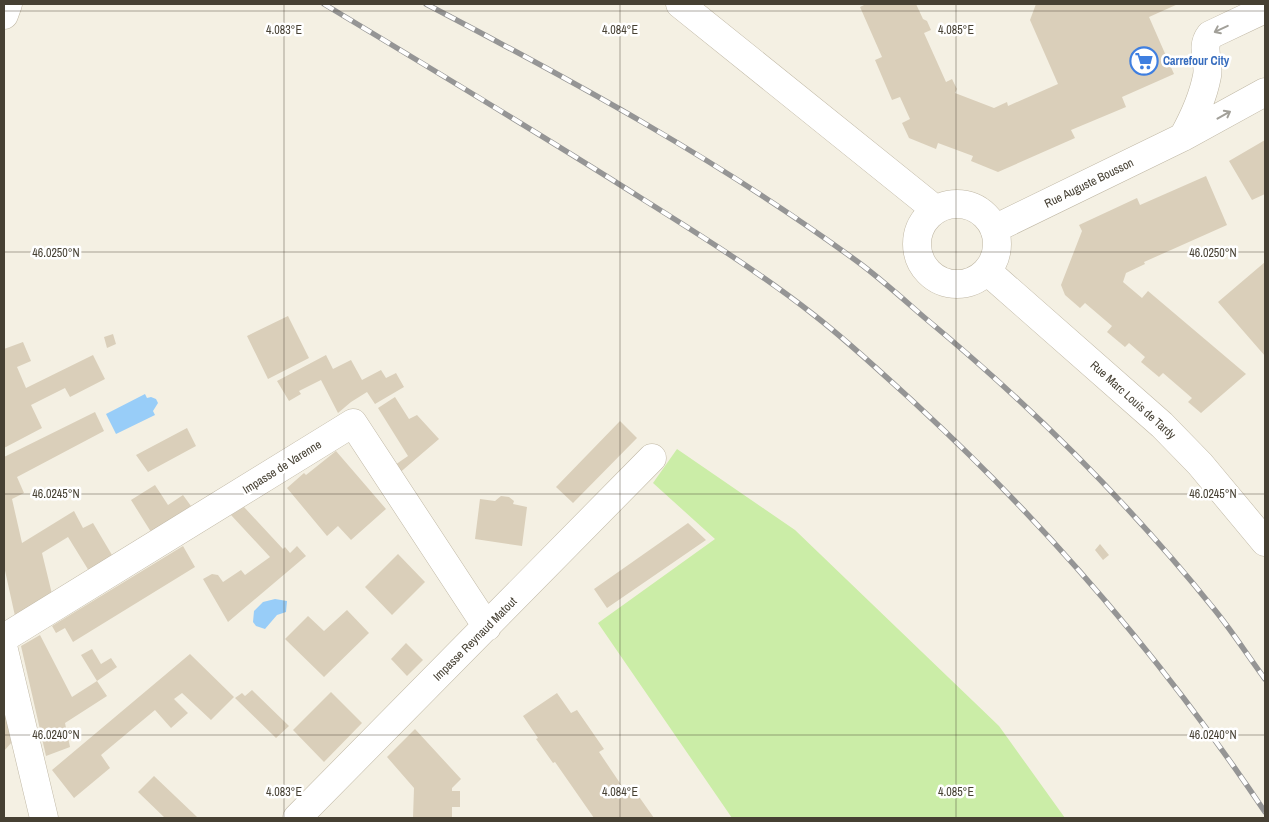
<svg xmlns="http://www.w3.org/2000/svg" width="1269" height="822" font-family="'Archivo Narrow',sans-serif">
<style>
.green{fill:#cbeda7}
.water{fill:#98cdf8}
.building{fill:#dacfba}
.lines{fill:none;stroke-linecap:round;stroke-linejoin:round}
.minor-casing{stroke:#c0b8a5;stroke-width:29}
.minor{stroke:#fff;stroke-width:28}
.rail-casing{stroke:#959595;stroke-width:5.5}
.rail{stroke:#fff;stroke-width:4;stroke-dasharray:11;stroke-linecap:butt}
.oneway{stroke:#a2a099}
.ticks{fill:none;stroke:#464033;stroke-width:1;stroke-opacity:0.45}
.labels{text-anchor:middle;stroke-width:5;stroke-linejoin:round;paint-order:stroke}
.shop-label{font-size:12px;font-weight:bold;fill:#366cbe;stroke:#fff;text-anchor:start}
.street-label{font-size:12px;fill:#464033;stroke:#fff}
.ticks-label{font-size:12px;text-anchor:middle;fill:#464033;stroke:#fff;stroke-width:5;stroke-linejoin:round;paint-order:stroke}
</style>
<rect width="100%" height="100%" fill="#f4f0e3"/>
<path class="green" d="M677,449L795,530L999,726L1065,818H732L598,623L715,539L653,483Z"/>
<path class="water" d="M145,394L147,398L151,397L156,399L158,403L153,411L155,415L116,434L106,414Z
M275,599L287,601L286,612L277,615L265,629L256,626L253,622L254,611L263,602Z"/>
<path class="building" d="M866,4H916L923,19L927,21L931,30L924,33L946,82L952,79L957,89L955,93L994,108L1007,102L1008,106L1058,84L1030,20L1036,4H1178L1149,17L1174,74L1122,97L1126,107L1071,130L1075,138L998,172L971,161L973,156L938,143L936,149L909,138L902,123L910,119L900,97L892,100L875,60L882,57L860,7Z
M1265,140V194L1252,200L1229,161Z
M1206,176L1227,225L1144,262L1145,264L1126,273L1123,282L1142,298L1148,291L1246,374L1201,413L1188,402L1192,398L1163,373L1159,377L1141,362L1145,357L1129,343L1125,347L1107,332L1112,326L1085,303L1080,308L1065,295L1061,285L1082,231L1079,225L1137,198L1140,205Z
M1265,262V356L1218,302Z
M288,316L309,358L268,379L247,336Z
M113,334L116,344L107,348L104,337Z
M23,342L31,361L17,367L26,388L93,355L105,379L70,397L65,388L31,405L42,428L4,448V349Z
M326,355L333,369L351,360L362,380L381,370L386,378L396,373L404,387L375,404L367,392L351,402L338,413L321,380L299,391L301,394L289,401L277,381Z
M395,397L409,419L417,415L439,439L397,475L392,467L408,456L378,408Z
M95,412L104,431L17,477L24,493L12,499L22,543L74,511L83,528L93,523L112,555L89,571L68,537L42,553L52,594L15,616L4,566V457Z
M620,421L637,438L573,503L556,487Z
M187,428L196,446L148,472L136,455Z
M336,451L386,509L351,540L338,526L327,536L287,488L304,473L306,475Z
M155,485L168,505L183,495L191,506L151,532L131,500Z
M501,496L509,497L514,501L513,504L527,507L522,546L475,539L480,499L495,501Z
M244,507L283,549L285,547L290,553L297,546L306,556L228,622L203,579L212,574L218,575L223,582L241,570L245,575L270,557L231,515Z
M688,523L706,540L607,608L594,589Z
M1100,544L1109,555L1103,560L1095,550Z
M183,546L195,567L73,642L65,628L56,633L52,626Z
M398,554L425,582L392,615L365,587Z
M347,610L369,633L324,677L285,639L308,616L324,631Z
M40,635L72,697L97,681L81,655L92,649L101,664L111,658L117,667L97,681L107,696L65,723L70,747L46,756L21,646Z
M406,643L423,660L407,676L391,659Z
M190,654L234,697L211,720L182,693L174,699L188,713L171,728L155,710L101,755L110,768L74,798L52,770Z
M252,690L289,726L276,738L235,698L242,693L245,696Z
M331,692L362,723L324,762L293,730Z
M557,693L571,713L577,710L604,749L599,752L628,795L635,791L654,818H594L555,762L553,763L536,739L538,738L523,716Z
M4,711L12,742L4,751Z
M415,729L461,779L452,788V791H460V807H452V818H413L414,788L387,757Z
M154,776L196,816L198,818H165L138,792Z"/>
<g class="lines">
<g class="minor-casing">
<path id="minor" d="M680,4L936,210
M4,15L8,4
M1183,137C1193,119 1203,97 1207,76C1210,61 1200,48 1210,35L1265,9
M917 244a40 40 0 1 1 80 0a40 40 0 1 1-80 0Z
M994,229L1183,137L1265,92
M987,271L1162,425L1200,464L1265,542
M4,638L353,423L487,627
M4,650L44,818
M297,818L652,458"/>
</g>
<use href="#minor" class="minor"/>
<g class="rail-casing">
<path id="rail" d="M324,4C430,68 537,132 641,198C700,235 759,272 814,315C850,343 884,375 918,406C1049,527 1166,664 1265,812
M426,4C575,82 722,162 858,262C881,279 903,299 925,318C1030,405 1128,502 1214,609C1232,631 1248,656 1265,679"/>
</g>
<use href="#rail" class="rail"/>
</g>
<defs><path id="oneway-shaft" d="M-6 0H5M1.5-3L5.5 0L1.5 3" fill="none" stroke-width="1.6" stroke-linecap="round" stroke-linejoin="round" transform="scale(1.25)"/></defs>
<g class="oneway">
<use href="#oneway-shaft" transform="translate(1221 29) rotate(155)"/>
<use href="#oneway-shaft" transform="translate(1224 115) rotate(-29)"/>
</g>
<path class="ticks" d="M284,4V818M620,4V818M956,4V818M4,11H1265M4,252H1265M4,494H1265M4,735H1265"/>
<defs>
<g id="supermarket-ring" transform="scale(1.4375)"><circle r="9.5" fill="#fff" stroke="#3f7fe0" stroke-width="1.5"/><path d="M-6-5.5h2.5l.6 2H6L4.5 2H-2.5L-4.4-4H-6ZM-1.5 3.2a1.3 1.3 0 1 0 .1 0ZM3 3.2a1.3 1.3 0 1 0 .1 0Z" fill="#3f7fe0"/></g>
</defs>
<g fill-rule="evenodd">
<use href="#supermarket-ring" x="1144" y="61"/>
</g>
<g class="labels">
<g class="shop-label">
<text x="1163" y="65">Carrefour City</text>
</g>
<g class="street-label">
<text transform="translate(1089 183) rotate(-26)" y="4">Rue Auguste Bousson</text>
<text transform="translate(1133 400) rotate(42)" y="4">Rue Marc Louis de Tardy</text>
<text transform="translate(282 467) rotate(-32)" y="4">Impasse de Varenne</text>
<text transform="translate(475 639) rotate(-45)" y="4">Impasse Reynaud Matout</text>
</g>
</g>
<g class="ticks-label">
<text x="284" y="34">4.083°E</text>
<text x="620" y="34">4.084°E</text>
<text x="956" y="34">4.085°E</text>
<text x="56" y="257">46.0250°N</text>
<text x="1213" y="257">46.0250°N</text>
<text x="56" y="498">46.0245°N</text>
<text x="1213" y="498">46.0245°N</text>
<text x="56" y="739">46.0240°N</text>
<text x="1213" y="739">46.0240°N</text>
<text x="284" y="796">4.083°E</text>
<text x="620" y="796">4.084°E</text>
<text x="956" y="796">4.085°E</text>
</g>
<rect width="1269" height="822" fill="none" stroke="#464033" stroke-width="10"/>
</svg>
